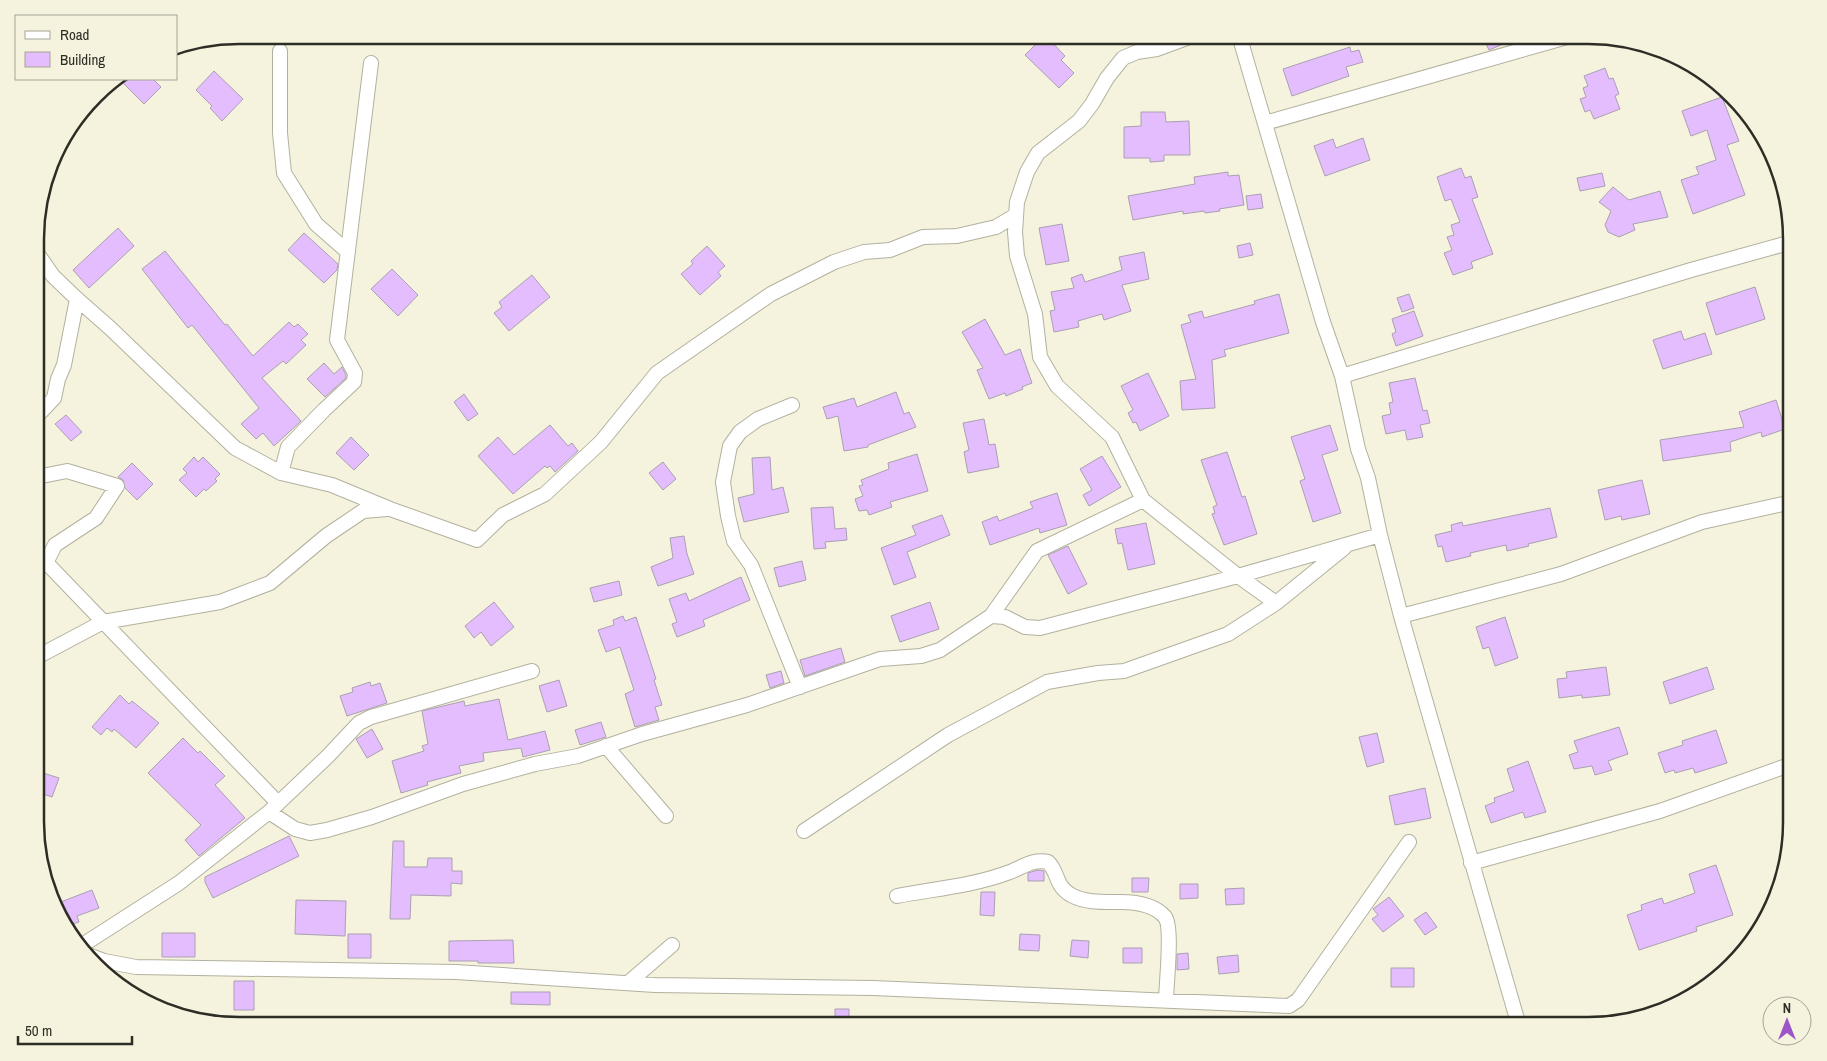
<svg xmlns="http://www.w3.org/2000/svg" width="1827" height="1061" font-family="'Archivo Narrow',sans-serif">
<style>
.building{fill:#e4bdfe;stroke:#aaa0b1}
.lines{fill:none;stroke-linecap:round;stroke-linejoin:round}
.street-casing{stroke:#b3b19e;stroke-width:16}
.street{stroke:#fff;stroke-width:14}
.rim{fill:none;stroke:#2e2d25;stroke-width:2.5}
</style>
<rect width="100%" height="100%" fill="#f5f3de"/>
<path class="building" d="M1045,35L1065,56L1061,60L1074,73L1059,88L1025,55Z
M1482,35H1525L1489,50Z
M1350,47L1351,52L1359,50L1363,62L1346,67L1349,76L1292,96L1283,69Z
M1605,68L1609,79L1613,78L1619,94L1615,96L1620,109L1594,119L1590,110L1585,112L1580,99L1586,97L1583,88L1588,86L1584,76Z
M214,71L243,99L222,121L210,108L212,106L196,90Z
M119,79H153L161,87L144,104Z
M1722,97L1739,141L1727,145L1745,195L1693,214L1681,180L1699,174L1696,167L1716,160L1707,130L1691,136L1682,111Z
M1141,112H1165L1166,122L1189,121L1190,155H1164V161L1150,162V158H1124V127L1141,126Z
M1363,138L1370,160L1325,176L1314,146L1333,139L1336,148Z
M1461,168L1465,178L1471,176L1478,197L1472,199L1493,254L1471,262L1473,268L1453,275L1444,253L1452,250L1447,237L1454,235L1451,225L1460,222L1451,199L1445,201L1437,177Z
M1228,172V176L1239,175L1244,205L1219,209L1220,211L1205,213L1204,211L1183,214V211L1133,220L1128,196L1195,184L1194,177Z
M1602,173L1605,186L1580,191L1577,178Z
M1613,187L1629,200L1660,191L1668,217L1633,224L1635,230L1619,237L1608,232L1605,225L1611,211L1599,202Z
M1261,194L1263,208L1248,210L1246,196Z
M1062,224L1069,261L1046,265L1039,228Z
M118,228L134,246L89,288L73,270Z
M304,233L338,264L337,270L324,283L288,250Z
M1250,243L1253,255L1239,258L1237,246Z
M707,246L725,266L718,272L721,276L700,295L681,274L693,264L691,261Z
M165,251L225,325L227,324L253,356L289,322L294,327L298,324L308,334L301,340L306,345L286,364L283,361L262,378L301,421L274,446L263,433L256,439L241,424L259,408L192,325L188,328L142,269Z
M1144,252L1149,279L1122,285L1131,311L1104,320L1102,314L1078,321L1079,327L1054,332L1050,311L1055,310L1051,292L1074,288L1071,278L1082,274L1085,282L1122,270L1119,257Z
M392,269L418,295L398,316L371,289Z
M532,275L550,297L509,331L494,313L502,307L499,302Z
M1755,287L1765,319L1716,335L1706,303Z
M1279,294L1289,333L1224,350L1226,356L1212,360L1215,408L1182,410L1180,381L1196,379L1181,325L1191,322L1188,315L1202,311L1204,318L1255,304L1254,301Z
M1409,294L1414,308L1402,312L1397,298Z
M1414,311L1423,336L1396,346L1392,334L1396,332L1392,319Z
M985,319L1005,355L1020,349L1032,383L1022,387L1023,389L1006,396L1005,393L989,399L977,370L983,368L962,332Z
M1681,331L1684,340L1705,333L1712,354L1663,369L1653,340Z
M324,363L334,374L342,367L346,375V378L325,397L307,379Z
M1148,373L1169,416L1140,431L1136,422L1133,423L1128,413L1133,410L1121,386Z
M1415,378L1423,411L1427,410L1430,423L1420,425L1423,437L1407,440L1405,430L1386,434L1382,416L1391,414L1389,403L1393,402L1389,383Z
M896,392L904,414L909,412L916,427L868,445V447L844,451L838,416L827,419L823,407L854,398L857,407Z
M464,394L478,414L468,421L454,402Z
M1776,400L1785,429L1762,437L1761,432L1730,442L1731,451L1663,461L1660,440L1744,427L1739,412Z
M66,415L82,432L71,441L55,424Z
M984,419L989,445L995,444L999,467L968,473L964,452L969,450L963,423Z
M550,425L568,446L572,443L578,451L555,472L550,466L547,468L545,466L513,494L478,456L498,437L514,455Z
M1330,425L1338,450L1322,455L1341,513L1313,522L1300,481L1305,479L1291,437Z
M351,437L369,455L354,470L336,453Z
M1227,452L1242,497L1245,496L1257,534L1224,545L1212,514L1215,513L1213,507L1217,505L1201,460Z
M917,454L928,491L890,502L892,507L869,515L867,510L859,511L855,499L863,496L859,486L863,485L861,480L889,469L888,463Z
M1102,456L1121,487L1089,506L1083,495L1092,490L1080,469Z
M194,457L198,462L203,457L220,474L215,479L217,481L206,491L204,489L196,497L179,480L187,473L183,469Z
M770,457L772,490L783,487L789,512L744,522L738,498L754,494L752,458Z
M663,462L676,479L663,490L649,473Z
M132,463L153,484L137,500L125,488L123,480L118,477Z
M1642,480L1650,514L1622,520L1621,516L1605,520L1598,490Z
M1057,493L1067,525L1040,533L1039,528L990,545L982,522L997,516L999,521L1033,508L1030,502Z
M833,507L835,529L846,528L847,540L825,542L826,548L814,549L811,508Z
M1550,508L1557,537L1528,544L1529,546L1507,551L1506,545L1470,553L1471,556L1446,562L1442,546L1438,547L1435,535L1452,531L1451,525L1462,522L1463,526Z
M942,515L950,535L907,552L916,577L894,585L881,548L916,535L912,526Z
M1146,523L1155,564L1128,570L1122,543L1118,544L1115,529Z
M684,536L687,554L694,574L658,586L651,567L673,558L670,538Z
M1068,546L1087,584L1068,594L1048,555Z
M802,561L806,580L779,587L774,568Z
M741,577L750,600L703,620L705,626L677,637L672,624L677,622L669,599L686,593L689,601Z
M619,581L622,595L594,602L590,588Z
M494,602L514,627L491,646L481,632L474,638L465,626Z
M930,602L939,629L900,642L891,616Z
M623,616L625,621L636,617L656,679L654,680L662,705L655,707L659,720L635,727L625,694L634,690L620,647L606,652L598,630L614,625L613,620Z
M1505,617L1518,658L1495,666L1489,647L1483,649L1476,627Z
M841,648L845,662L805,676L800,660Z
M1606,667L1610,695L1582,698V695L1559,698L1557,679L1567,678L1566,672Z
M1707,667L1714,689L1670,704L1663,682Z
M781,671L784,683L770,688L766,675Z
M559,680L567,706L547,712L539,686Z
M370,682L371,686L380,683L387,703L347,716L340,696L353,692L352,688Z
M120,695L129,704L132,701L159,723L136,748L114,729L112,732L107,728L101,735L92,727Z
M499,699L508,740L545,731L550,750L523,757L521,748L483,753L484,761L459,766L461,773L427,782L428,785L401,793L392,761L424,751L422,746L428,744L422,711L464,701L465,706Z
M601,722L606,737L580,745L575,730Z
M1619,727L1628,754L1608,761L1612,770L1595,775L1592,766L1574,769L1569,755L1578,752L1574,741Z
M372,729L383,749L367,758L356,739Z
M1716,730L1727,763L1695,773L1693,768L1675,773L1674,770L1665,773L1658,753L1683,745L1682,741Z
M1377,733L1384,762L1367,767L1359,737Z
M183,738L198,753L200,751L225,776L215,785L245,818L199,856L185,840L201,825L148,773Z
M1528,761L1546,812L1525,818L1523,812L1491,823L1485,806L1495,802L1494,798L1514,791L1507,769Z
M37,771L59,778L52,797L37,792Z
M1425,788L1431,818L1395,825L1389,796Z
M289,836L299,856L213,898L205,882V877Z
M393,841H404V867H427L428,858H452V871H462V884L451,883V896L411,895L410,919H390Z
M1716,865L1733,915L1696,927L1697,931L1639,950L1627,915L1642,910L1641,905L1662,898L1664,904L1695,893L1689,874Z
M1038,870L1044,871V881H1028V873Z
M1132,878H1149L1148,892H1132Z
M1180,884H1198V898L1180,899Z
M1244,888V904L1226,905L1225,889Z
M92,890L99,908L77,916L79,922L67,926L58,903Z
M981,892H995L994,916L980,915Z
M1389,897L1404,916L1383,932L1372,919L1378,915L1373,909Z
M296,900L346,901L345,936L295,934Z
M1426,912L1437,927L1425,935L1414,920Z
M162,933H195V957H162Z
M348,934H371V958H348Z
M1020,934L1040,935L1039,951L1019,950Z
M513,940L514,963H478V961H449V941Z
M1072,940L1089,941L1088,958L1070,956Z
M1123,948H1142V963H1123Z
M1188,953L1189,969L1177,970V954Z
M1238,955L1239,972L1219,974L1217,957Z
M1391,968H1414V987H1391Z
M234,981H254V1010H234Z
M511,992H550V1005L511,1004Z
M835,1009H849V1026H835Z"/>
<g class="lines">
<g class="street-casing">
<path id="street" d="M1195,35L1157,49L1137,52L1123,58L1107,78L1092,104L1079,121L1038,153L1027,172L1017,202L1015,232L1017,256L1035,314L1040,357L1057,386L1112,437L1143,500L1238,576L1276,603
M1239,35L1323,322L1342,376L1358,449L1368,478L1380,535L1401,616L1519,1026
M280,51V133L284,173L316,224L348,252
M1265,123L1574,35
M37,253L53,276L77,299L110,328L235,448L281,473L332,485L390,509L477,540L503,515L545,494L601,442L657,373L771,294L834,262L864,252L890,250L923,237L957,236L996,227L1016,215
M1342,376L1691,270L1792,242
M792,405L758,419L740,432L730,446L723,482L728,516L734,541L751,565L800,687
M37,416L54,398L58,379L64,365L77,299
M281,473L288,447L324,410L354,382L355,373L337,340L371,63
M37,477L67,471L117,486L96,518L55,545L46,563
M37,553L278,803
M991,616L1037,551L1143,500
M1401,616L1561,574L1702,522L1792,502
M37,657L103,622L220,602L270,583L326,536L363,511L387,509
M606,746L666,816
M269,812L295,829L310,833L327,830L372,817L463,784L535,764L578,756L642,734L747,705L880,659L921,656L940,650L991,616L1005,617L1025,627L1040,628L1238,576L1380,535
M804,831L948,735L1047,682L1098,673L1124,671L1228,634L1276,603L1344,548
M1471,863L1660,811L1792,764
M897,896C933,889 972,886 1007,873C1020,869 1033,858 1048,862C1059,873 1055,886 1071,895C1086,903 1103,902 1120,902C1136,902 1154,904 1165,917C1173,927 1166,986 1166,1001
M81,946L179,883L269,812L328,756L359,723L371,717L532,671
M91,956L104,961L136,967L456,972L655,985L873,988L1289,1006L1298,1000L1409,842
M628,983L672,945"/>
</g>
<use href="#street" class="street"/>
</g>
<path d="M0 0H1827V1061H0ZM239 44H1588A195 195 0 0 1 1783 239V822A195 195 0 0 1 1588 1017H239A195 195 0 0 1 44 822V239A195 195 0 0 1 239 44Z" fill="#f5f3de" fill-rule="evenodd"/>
<path class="rim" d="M239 44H1588A195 195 0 0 1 1783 239V822A195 195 0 0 1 1588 1017H239A195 195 0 0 1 44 822V239A195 195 0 0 1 239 44Z"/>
<rect x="15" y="15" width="162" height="65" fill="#f5f3de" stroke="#a5a494"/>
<rect x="25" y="31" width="25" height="8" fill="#ffffff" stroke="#a5a494"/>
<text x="60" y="40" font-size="15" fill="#2e2d25">Road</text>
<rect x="25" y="52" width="25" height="15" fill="#e4bdfe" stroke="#a5a494"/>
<text x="60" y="65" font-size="15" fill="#2e2d25">Building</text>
<g transform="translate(1787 1021)"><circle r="24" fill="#f5f3de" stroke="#a5a494"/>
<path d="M0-4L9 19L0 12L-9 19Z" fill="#9e55c8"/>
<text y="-8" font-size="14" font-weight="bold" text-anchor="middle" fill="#2e2d25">N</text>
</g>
<path d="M18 1036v8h114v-8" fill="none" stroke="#2e2d25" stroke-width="2.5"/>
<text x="25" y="1036" font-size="15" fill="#2e2d25" stroke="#f5f3de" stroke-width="4" paint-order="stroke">50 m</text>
</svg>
